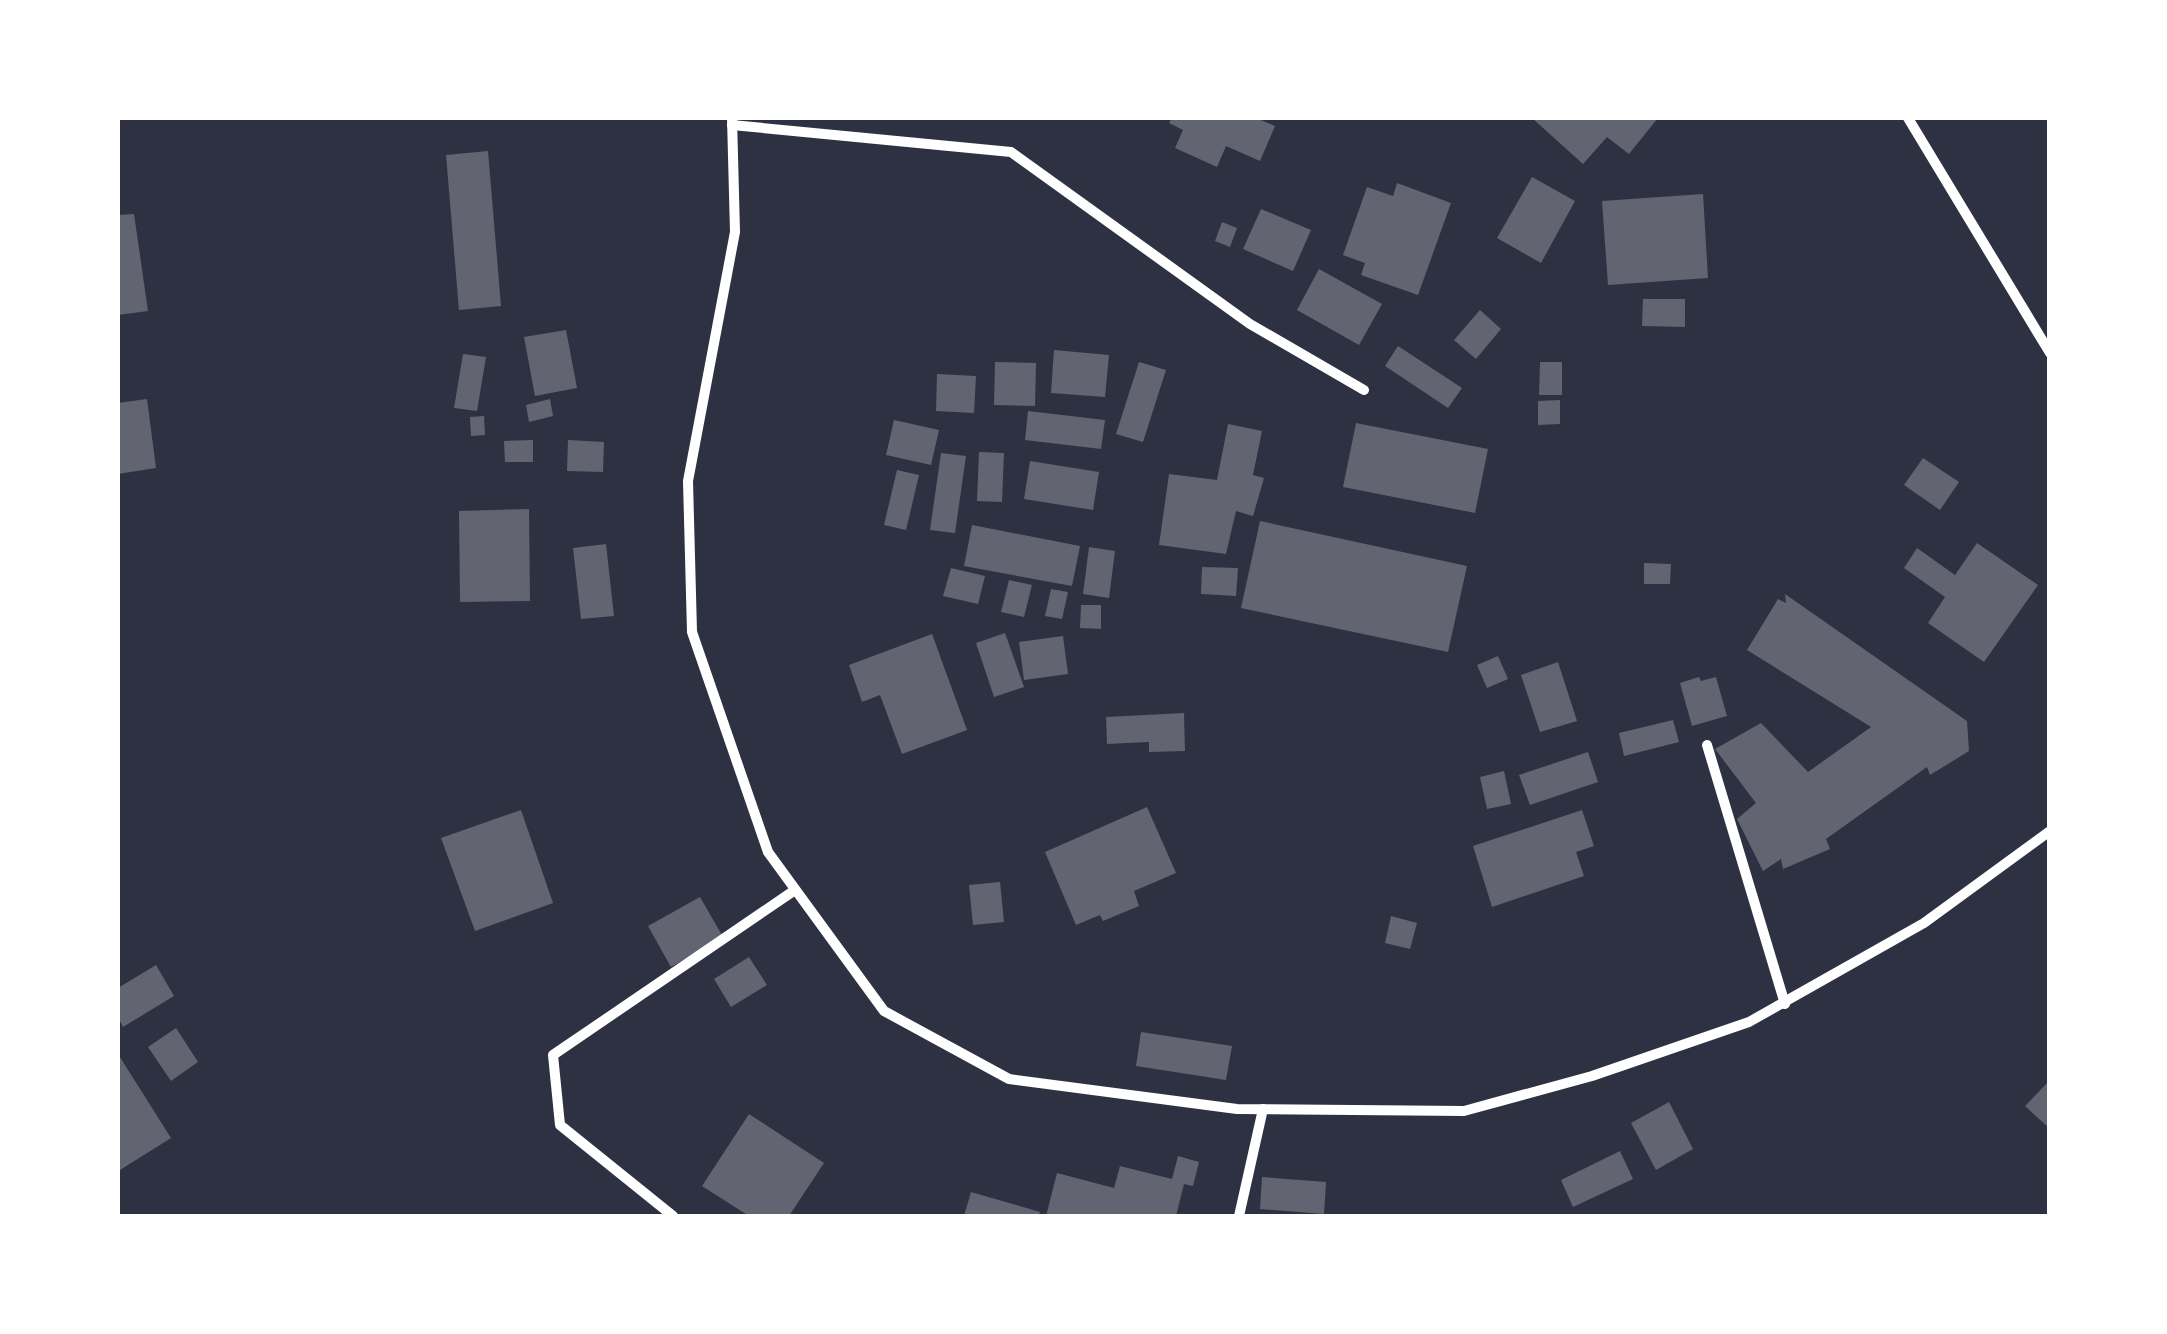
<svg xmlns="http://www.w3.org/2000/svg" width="2167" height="1334" font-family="Rubik,sans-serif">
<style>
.building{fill:#626471}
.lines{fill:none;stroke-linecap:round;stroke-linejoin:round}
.minor{stroke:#fff;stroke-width:10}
</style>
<rect width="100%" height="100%" fill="#2d3142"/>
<g class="building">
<polygon points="1172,118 1256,118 1275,126 1260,161 1226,146 1217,167 1175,148 1183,130 1169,123"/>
<polygon points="1532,118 1658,118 1629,154 1607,137 1583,164"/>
<polygon points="488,151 501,306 459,310 446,155"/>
<polygon points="1532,177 1575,201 1541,263 1497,238"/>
<polygon points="1397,183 1451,203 1418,295 1361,275 1365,263 1343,255 1367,187 1393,196"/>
<polygon points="1703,194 1708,278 1608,285 1602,201"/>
<polygon points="1261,209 1311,230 1293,271 1243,249"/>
<polygon points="134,214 148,311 118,315 118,215"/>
<polygon points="1222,222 1237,228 1230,247 1215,241"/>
<polygon points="1319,269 1382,304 1359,345 1297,310"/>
<polygon points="1643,299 1685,299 1685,327 1642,326"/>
<polygon points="1480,310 1501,329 1476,359 1454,340"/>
<polygon points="566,330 577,388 535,396 524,337"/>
<polygon points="1398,346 1462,388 1448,408 1385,366"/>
<polygon points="1054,350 1109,355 1105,397 1051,393"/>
<polygon points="463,354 486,357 477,411 454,408"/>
<polygon points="995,362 1036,363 1035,406 994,405"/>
<polygon points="1139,362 1166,370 1143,442 1116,434"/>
<polygon points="1540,362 1562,362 1562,395 1539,395"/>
<polygon points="937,374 976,376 974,413 936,411"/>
<polygon points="147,399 156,468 118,474 118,403"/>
<polygon points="550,399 553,416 529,422 526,405"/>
<polygon points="1560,400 1560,424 1538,425 1538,401"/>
<polygon points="1028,411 1105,420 1101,449 1025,440"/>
<polygon points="484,416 485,435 471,436 470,417"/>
<polygon points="894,420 939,430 931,465 886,455"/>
<polygon points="1356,423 1488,449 1475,513 1343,487"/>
<polygon points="1228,424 1262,431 1253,475 1264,478 1253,516 1236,511 1226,554 1159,545 1169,474 1217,480"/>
<polygon points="533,440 533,462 505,462 504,441"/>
<polygon points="568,440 604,442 603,472 567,471"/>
<polygon points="979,452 1004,453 1002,502 977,501"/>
<polygon points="941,453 966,456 955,533 930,530"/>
<polygon points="1923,458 1959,482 1940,510 1904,485"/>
<polygon points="1030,461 1099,472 1093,510 1024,499"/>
<polygon points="897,470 919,475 906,530 884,525"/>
<polygon points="529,509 530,601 460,602 459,511"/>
<polygon points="1260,521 1467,566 1448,652 1241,608"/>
<polygon points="972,525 1080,546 1072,586 964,566"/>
<polygon points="1977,543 2038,585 1984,662 1928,623 1945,597 1904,568 1917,548 1955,575"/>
<polygon points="606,544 614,616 581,619 573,548"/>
<polygon points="1089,547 1115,551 1109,598 1083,594"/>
<polygon points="1644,563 1671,564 1670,584 1644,584"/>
<polygon points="1202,567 1238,568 1236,596 1201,594"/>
<polygon points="951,568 985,576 978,604 943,596"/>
<polygon points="1009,580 1032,585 1024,617 1001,612"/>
<polygon points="1051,589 1068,592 1062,619 1045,616"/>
<polygon points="1785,594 1967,721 1969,751 1930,775 1927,767 1826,839 1830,849 1783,869 1781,859 1763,871 1737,819 1756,803 1715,749 1761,723 1808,772 1871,727 1747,650 1778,599 1786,603"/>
<polygon points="1081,605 1101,605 1101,629 1080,628"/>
<polygon points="1005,633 1024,687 994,697 976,643"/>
<polygon points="932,634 967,730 902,754 880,695 862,702 849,665"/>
<polygon points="1063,636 1068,674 1024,680 1019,642"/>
<polygon points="1498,656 1508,679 1487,688 1477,665"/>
<polygon points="1558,662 1577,721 1540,732 1521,675"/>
<polygon points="1699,677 1701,681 1716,677 1727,716 1692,726 1680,683"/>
<polygon points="1184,713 1185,751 1149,752 1149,742 1107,744 1106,717"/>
<polygon points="1673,720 1679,742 1624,756 1619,733"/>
<polygon points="1588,752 1598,782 1530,805 1519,775"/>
<polygon points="1504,771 1511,804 1487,809 1480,777"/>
<polygon points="1147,807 1176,873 1134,891 1139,906 1103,921 1100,915 1076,925 1045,852"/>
<polygon points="521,810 553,903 475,931 441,838"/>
<polygon points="1582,810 1594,846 1576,852 1584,876 1492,907 1473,846"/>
<polygon points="1000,882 1004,922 973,925 969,885"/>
<polygon points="700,897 723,937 671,967 648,926"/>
<polygon points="1391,916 1417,923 1410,949 1385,943"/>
<polygon points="749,957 767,985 731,1007 714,979"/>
<polygon points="156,965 174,996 123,1027 118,1017 118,988"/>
<polygon points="176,1028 198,1062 171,1081 148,1047"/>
<polygon points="1141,1032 1232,1046 1226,1080 1136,1066"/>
<polygon points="118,1054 171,1138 120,1170 118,1166"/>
<polygon points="2050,1080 2050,1129 2025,1106"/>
<polygon points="1669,1102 1693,1149 1656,1170 1631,1123"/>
<polygon points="749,1114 824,1163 789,1216 749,1216 702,1186"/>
<polygon points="1620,1151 1633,1179 1573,1207 1561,1180"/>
<polygon points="1178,1156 1199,1162 1193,1186 1184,1184 1176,1216 1046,1216 1057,1173 1114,1188 1120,1166 1172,1179"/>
<polygon points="1262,1177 1326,1182 1324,1214 1260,1209"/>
<polygon points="971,1192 1040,1212 1039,1216 964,1216"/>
</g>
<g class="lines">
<g class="minor">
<polyline points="732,118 735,232 688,481 692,632 768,852 884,1011 1009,1079 1237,1109 1464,1111 1592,1076 1749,1022 1924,923 2050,831"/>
<polyline points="1908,118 2050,353"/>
<polyline points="732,125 1011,152 1250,324 1364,390"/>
<polyline points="1707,745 1785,1004"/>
<polyline points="673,1216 560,1125 553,1055 795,890"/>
<polyline points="1239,1216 1263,1109"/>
</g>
</g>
<rect width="2167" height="1334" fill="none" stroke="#ffffff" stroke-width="240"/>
</svg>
